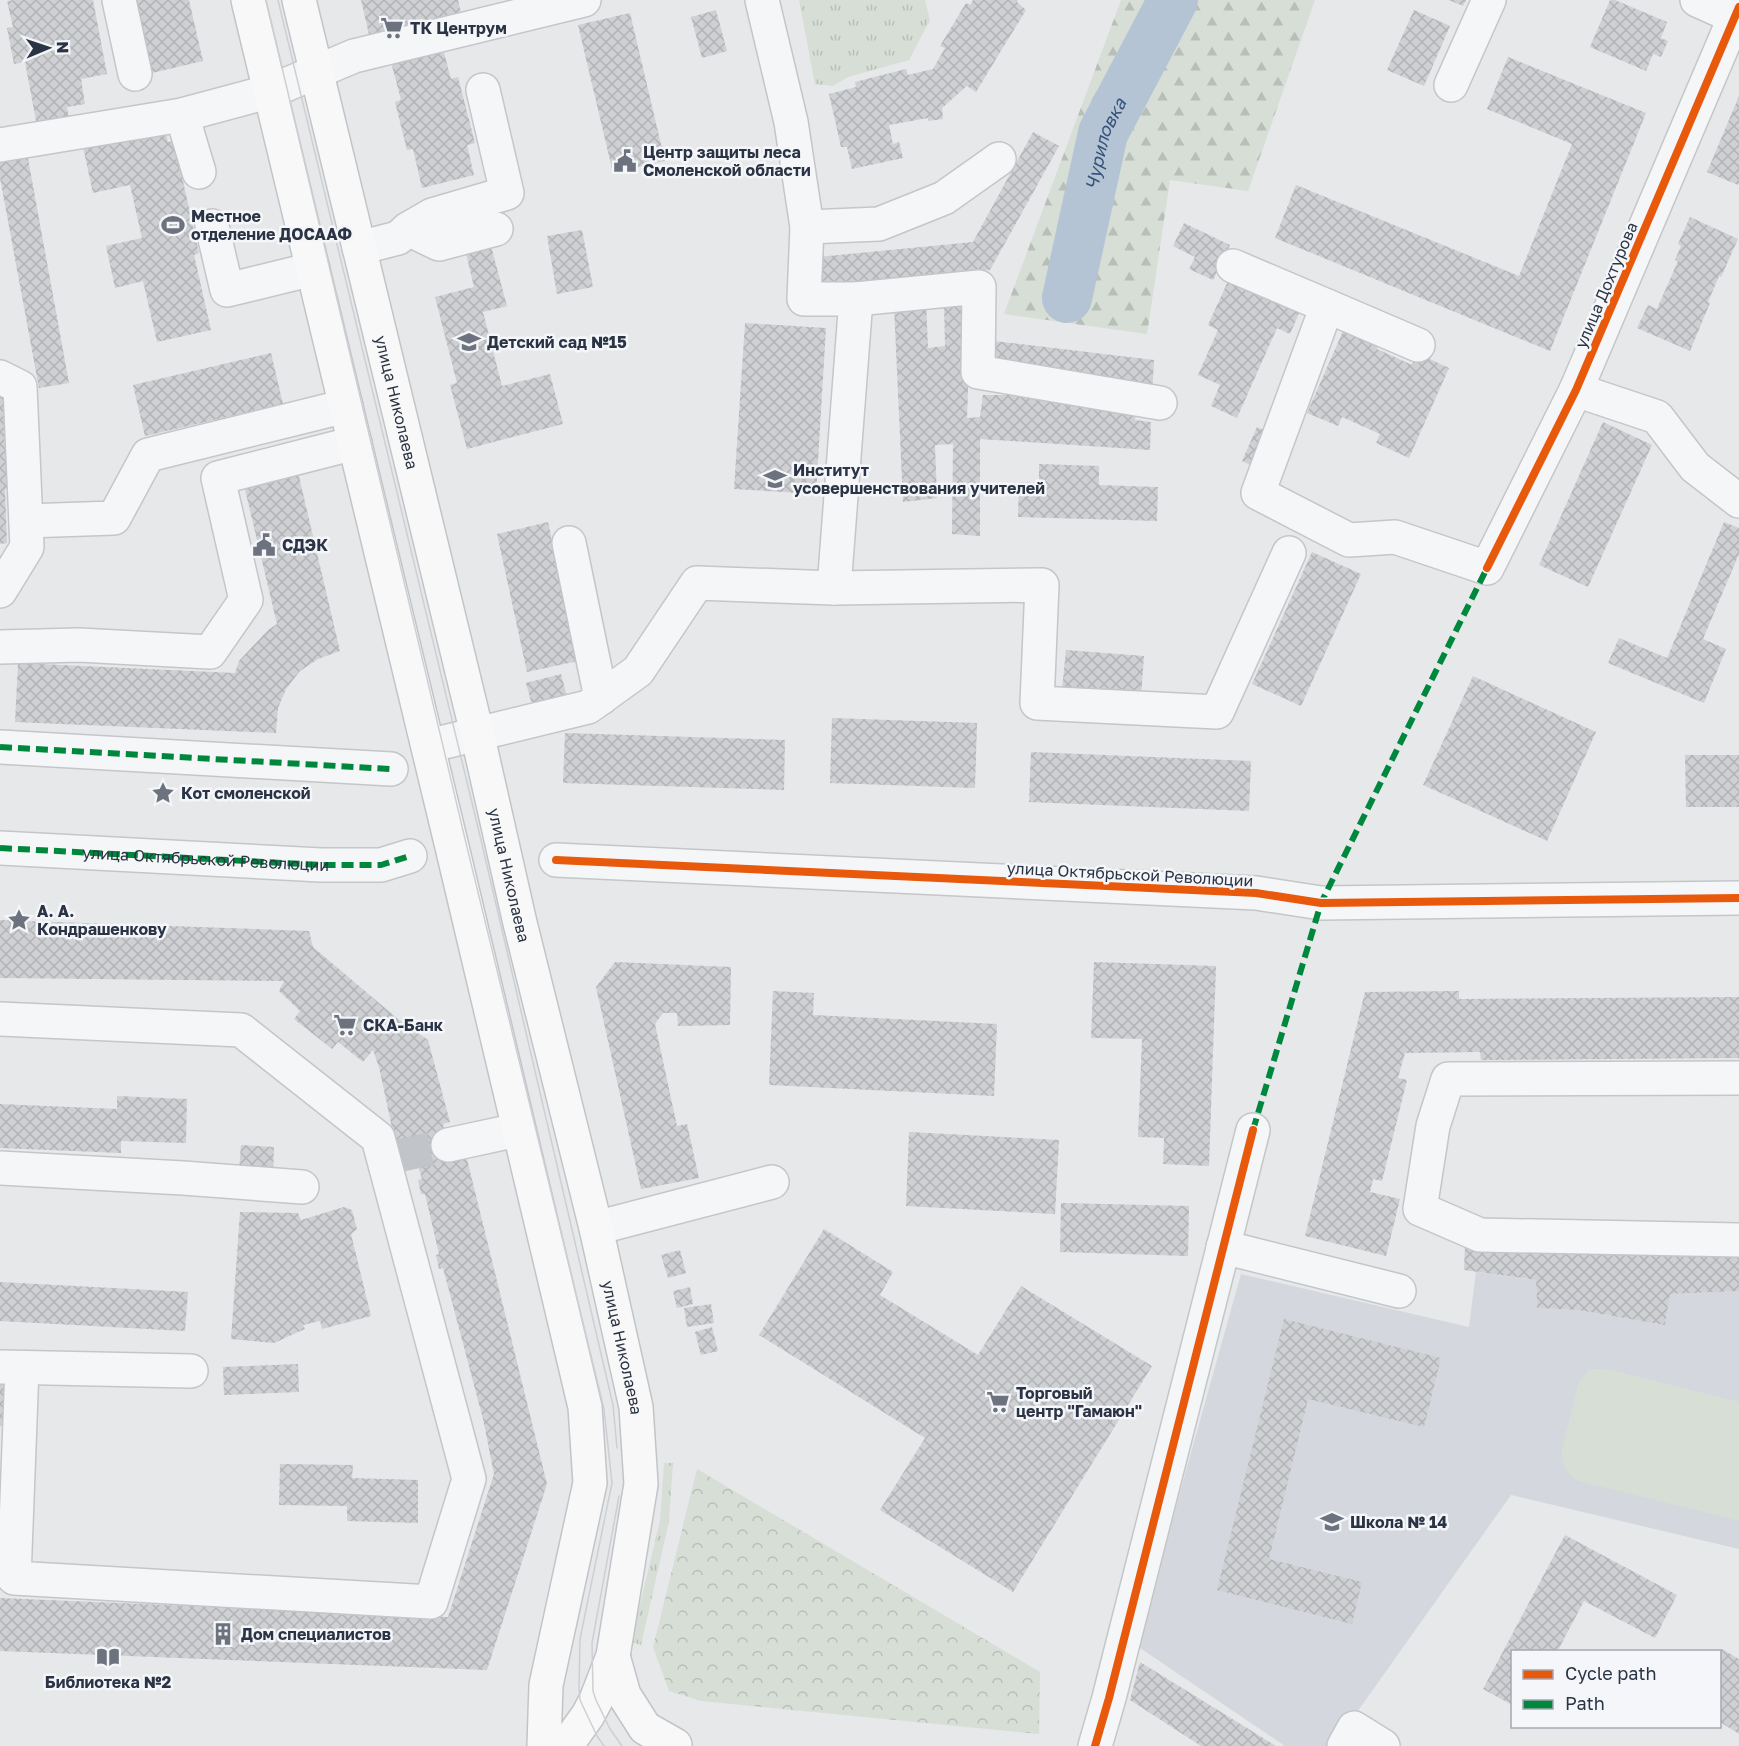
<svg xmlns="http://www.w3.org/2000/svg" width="1739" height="1746" font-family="'Golos Text',sans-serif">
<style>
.built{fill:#d4d7dd}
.grass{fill:url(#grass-tufts)}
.forest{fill:url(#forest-firs)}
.park{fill:url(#park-crowns)}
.pitch{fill:#d6ded6}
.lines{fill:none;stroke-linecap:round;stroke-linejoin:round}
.river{stroke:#b4c4d5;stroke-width:50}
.building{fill:url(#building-cross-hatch)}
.minor-tunnel{stroke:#c1c4c9;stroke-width:33;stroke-dasharray:33 16;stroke-linecap:butt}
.minor-casing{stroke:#c4c6c8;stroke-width:36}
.major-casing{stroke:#c2c5c8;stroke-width:36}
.minor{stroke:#f5f6f7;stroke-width:33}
.major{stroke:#f8f8f8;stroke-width:33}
.tram{stroke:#cecfd2;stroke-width:1.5}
.quiet{stroke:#00873e;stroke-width:6;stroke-dasharray:12 6;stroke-linecap:butt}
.cycleway-casing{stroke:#f4f6f9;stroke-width:11}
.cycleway{stroke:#e8590c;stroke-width:8}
.labels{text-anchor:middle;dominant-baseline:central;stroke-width:5;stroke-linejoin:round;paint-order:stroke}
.poi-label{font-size:16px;font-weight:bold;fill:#2b3445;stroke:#f4f6f9;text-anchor:start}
.street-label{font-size:16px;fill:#2b3445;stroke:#f4f6f9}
.water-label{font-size:18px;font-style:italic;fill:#34527a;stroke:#f4f6f9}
</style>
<defs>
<pattern id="grass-tufts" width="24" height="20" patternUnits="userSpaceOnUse" patternTransform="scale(1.5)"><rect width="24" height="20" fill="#d6ded6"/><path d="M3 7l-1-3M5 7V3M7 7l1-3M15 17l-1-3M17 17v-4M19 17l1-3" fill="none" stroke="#b8bfb9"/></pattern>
<pattern id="forest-firs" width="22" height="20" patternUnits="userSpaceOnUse" patternTransform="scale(1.5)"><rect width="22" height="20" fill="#d6ded6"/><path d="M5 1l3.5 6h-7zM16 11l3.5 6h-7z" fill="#b8bfb9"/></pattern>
<pattern id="park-crowns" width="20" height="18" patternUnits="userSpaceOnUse" patternTransform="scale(1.5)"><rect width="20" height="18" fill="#d6ded6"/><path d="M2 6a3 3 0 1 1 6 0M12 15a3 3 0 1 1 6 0" fill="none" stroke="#b8bfb9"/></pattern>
<pattern id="building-cross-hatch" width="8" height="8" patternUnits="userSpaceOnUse" patternTransform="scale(1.5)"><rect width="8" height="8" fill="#ced0d3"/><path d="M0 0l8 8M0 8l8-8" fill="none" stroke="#b1b3b6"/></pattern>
</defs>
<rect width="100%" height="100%" fill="#e6e8ea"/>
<polygon class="built" points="1476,1272 1536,1280 1537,1308 1578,1310 1665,1325 1670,1294 1739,1291 1739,1549 1511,1495 1333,1746 1285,1746 1137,1646 1241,1274 1469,1327"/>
<g class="grass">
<polygon points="799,0 925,0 930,20 909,60 848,77 833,86 815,84"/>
<polygon points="664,1463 673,1463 669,1521 641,1645 631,1642 660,1521"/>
</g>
<polygon class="forest" points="1121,0 1315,0 1248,191 1170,180 1147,334 1004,314"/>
<g class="park">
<polygon points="883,0 917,0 885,10"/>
<polygon points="697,1469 1040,1672 1039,1734 701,1701 669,1691 653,1647"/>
</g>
<polygon class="pitch" points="1589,1369 1607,1369 1739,1402 1739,1521 1578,1481 1565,1470 1561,1454 1578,1384"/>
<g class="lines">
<path class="river" id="s1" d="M1067,298l36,-165 70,-133"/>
</g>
<g class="building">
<polygon points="14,0 93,0 107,74 81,79 85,104 67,107 69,119 37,126 25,62 14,64 7,28 13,27 7,1"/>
<polygon points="135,0 189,0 203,61 152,73"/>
<polygon points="361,0 458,0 462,17 370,39"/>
<polygon points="973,0 1018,0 1017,2 1026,10 976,92 967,86 942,108 943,119 928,121 928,118 889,125 893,144 899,142 903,158 852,169 847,147 841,147 829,94 856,87 855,82 906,69 908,75 933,69 945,48 940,46 966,3 970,5"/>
<polygon points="1449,0 1466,0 1463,6"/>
<polygon points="1610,0 1615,0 1667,22 1661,38 1668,41 1661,57 1653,54 1646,71 1590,47"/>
<polygon points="716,10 727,51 702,58 691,17"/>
<polygon points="1414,10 1450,26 1424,86 1387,70"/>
<polygon points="630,13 665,161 613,173 578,25"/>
<polygon points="443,49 451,79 458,77 475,143 467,145 474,175 422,188 413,149 407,150 395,102 401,100 391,62"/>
<polygon points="1508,57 1646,113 1550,351 1275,238 1296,185 1519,276 1572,144 1487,109"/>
<polygon points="1739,96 1739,183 1738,185 1707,172"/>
<polygon points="165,129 168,142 174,141 199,253 194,255 211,330 157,342 143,281 115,288 106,246 142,238 130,185 93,193 83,147"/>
<polygon points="1033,132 1059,146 990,270 819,286 818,257 973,242"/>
<polygon points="27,153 69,383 39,388 0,178 0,158"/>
<polygon points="1690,217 1738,239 1721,277 1719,276 1708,302 1710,303 1690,351 1637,328 1648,305 1657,309 1678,261 1675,260 1681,246 1678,244"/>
<polygon points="1184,223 1230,245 1213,280 1189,269 1195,257 1173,246"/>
<polygon points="582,230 593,287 557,294 547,236"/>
<polygon points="491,246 507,306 483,312 502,386 550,374 563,424 467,449 450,385 457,383 435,297 474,287 466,253"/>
<polygon points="1229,279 1300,311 1290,334 1277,328 1237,418 1211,406 1220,385 1198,375 1218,330 1208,325"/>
<polygon points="926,301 928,348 945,346 944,305 971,302 967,418 980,417 983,395 1008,395 1011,387 1136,408 1135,420 1151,422 1150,450 980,439 980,536 952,534 953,444 935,445 937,498 903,502 894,305"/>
<polygon points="1347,322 1382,338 1377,349 1412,365 1417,353 1449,368 1409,458 1376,443 1380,434 1342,417 1338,426 1307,413"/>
<polygon points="745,323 826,328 816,494 734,489"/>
<polygon points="994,341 1154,360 1152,395 989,366"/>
<polygon points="271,353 283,404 145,436 133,385"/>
<polygon points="0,395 3,395 5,451 9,451 10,489 5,489 7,543 0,544"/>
<polygon points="1603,422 1652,445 1588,587 1539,565"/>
<polygon points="1257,427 1277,436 1261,470 1242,461"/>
<polygon points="1039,464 1099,466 1099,485 1158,487 1157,521 1018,517 1019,482 1039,483"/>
<polygon points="297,468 340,651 318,659 300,671 286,689 278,708 276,733 15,722 18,663 235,673 239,661 268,630 277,624 243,481"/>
<polygon points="548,522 578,661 527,672 497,534"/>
<polygon points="1724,522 1739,528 1739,554 1703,639 1726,649 1704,703 1608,663 1619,638 1667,658"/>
<polygon points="1312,552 1361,574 1301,706 1252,684"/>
<polygon points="1066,650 1144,656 1141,696 1062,690"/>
<polygon points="561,674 567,697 532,705 526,683"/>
<polygon points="1473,676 1596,732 1547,841 1423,785"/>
<polygon points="832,718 977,723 975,788 830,783"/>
<polygon points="565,733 785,740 784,790 563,783"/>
<polygon points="1031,752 1251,761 1249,811 1029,802"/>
<polygon points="1685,755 1739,755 1739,807 1686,807"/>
<polygon points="0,920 309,931 313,947 398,1019 428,1040 450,1122 443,1124 449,1149 465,1151 547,1484 487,1670 0,1651 0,1598 448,1617 494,1474 483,1419 443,1268 439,1269 436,1255 439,1254 425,1194 421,1194 418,1180 422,1179 416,1160 400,1165 379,1067 373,1050 363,1062 338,1042 332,1049 294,1019 300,1011 279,991 284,981 0,978"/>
<polygon points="615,962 731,967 730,1025 678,1026 677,1013 663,1013 655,1024 677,1126 687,1124 699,1178 641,1189 596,987"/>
<polygon points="1094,962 1216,966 1209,1166 1163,1164 1164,1138 1138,1137 1142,1039 1091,1038"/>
<polygon points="773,991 814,993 813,1015 997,1024 994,1096 769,1085"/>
<polygon points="1459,991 1459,999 1739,997 1739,1058 1481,1060 1480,1052 1405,1053 1398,1078 1407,1080 1382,1181 1373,1179 1370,1192 1400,1199 1386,1256 1305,1236 1365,992"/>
<polygon points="117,1096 187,1099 186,1143 121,1141 121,1153 0,1148 0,1104 117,1109"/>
<polygon points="909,1132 1059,1140 1055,1214 906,1206"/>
<polygon points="241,1145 274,1147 273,1173 239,1171"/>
<polygon points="1061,1203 1189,1206 1188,1256 1060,1252"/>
<polygon points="344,1207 352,1210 357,1229 351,1234 371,1316 322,1329 320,1321 303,1325 305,1329 274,1343 231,1339 240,1212 298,1213 301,1220"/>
<polygon points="824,1229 893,1272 880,1295 978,1355 1021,1286 1152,1366 1013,1592 880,1510 925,1438 759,1335"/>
<polygon points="1465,1244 1739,1253 1739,1291 1670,1294 1665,1325 1578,1310 1537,1308 1536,1280 1464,1270"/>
<polygon points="680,1250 686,1273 668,1278 661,1255"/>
<polygon points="0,1282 188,1292 185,1331 0,1321"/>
<polygon points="690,1287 693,1304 677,1308 673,1291"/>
<polygon points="711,1304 714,1323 687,1327 684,1308"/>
<polygon points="1284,1319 1441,1358 1424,1427 1308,1399 1269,1559 1362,1582 1352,1624 1217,1590"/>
<polygon points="712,1327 718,1351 701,1355 695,1332"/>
<polygon points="298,1364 299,1392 224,1395 223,1367"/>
<polygon points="0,1375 5,1375 2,1426 0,1426"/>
<polygon points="280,1464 353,1465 352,1478 418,1480 418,1523 347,1521 347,1506 279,1505"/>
<polygon points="1565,1535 1677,1595 1655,1638 1584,1601 1557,1652 1512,1652 1512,1705 1483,1689"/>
<polygon points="1722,1649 1739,1659 1739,1734 1720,1722 1720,1654"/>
<polygon points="1140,1662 1276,1746 1201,1746 1130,1700"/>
</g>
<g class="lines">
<polyline class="minor-tunnel" points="398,1156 448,1145"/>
<g class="minor-casing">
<g id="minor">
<polyline points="119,0 135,74"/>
<polyline points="1697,0 1735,17"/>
<polyline points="1451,85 1489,0"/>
<polyline points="182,115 199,172"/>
<polyline points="0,145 182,115 271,91 354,56 584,0"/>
<polyline points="212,226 227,290 313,269"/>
<polyline points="807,227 879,224 944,198 999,159"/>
<polyline points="408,229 439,244 496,229"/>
<polyline points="359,248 398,238 408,229 432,215 507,193 483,90"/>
<polyline points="1233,266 1327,306"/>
<polyline points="856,299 979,287 978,372 1160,403"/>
<polyline points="1418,345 1327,306 1258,493 1349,540 1395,537 1487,568 1576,390 1739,7"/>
<polyline points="0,377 20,387 27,547 0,591"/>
<polyline points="1576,390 1657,417 1695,467 1739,501"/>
<polyline points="26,521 114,518 148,455 346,406"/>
<polyline points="569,543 601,698"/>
<polyline points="834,588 1042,585 1037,703 1217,712 1289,553"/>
<polyline points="0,647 79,645 210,652 246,600 218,478 355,443"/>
<polyline points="428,746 588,707 638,671 697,583 834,588 856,299 804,299 807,227 791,122 762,0"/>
<polyline points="0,747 391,769"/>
<polyline points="0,848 321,865 381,865 410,856"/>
<polyline points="556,860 1256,893 1321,903 1739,898"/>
<polyline points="0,1019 241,1030 378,1138 469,1479 431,1602 14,1578 22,1368"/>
<polyline points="1739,1078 1448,1079 1433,1126 1420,1209 1480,1235 1739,1240"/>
<polyline points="448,1145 518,1130"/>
<polyline points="0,1168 183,1178 302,1187"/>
<polyline points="596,1228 772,1182"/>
<polyline points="1223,1247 1399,1291"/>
<polyline points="2,1367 191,1371"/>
<polyline points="1095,1746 1109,1698 1253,1130"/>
<polyline points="1344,1746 1354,1728 1383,1746"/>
</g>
</g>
<g class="major-casing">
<g id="major">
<polyline points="248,0 452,847 585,1407 590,1483 546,1685 544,1746"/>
<path id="s2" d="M299,0l178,733 43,190 76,305 40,179 5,77 -28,172 -17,44 -8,15 -22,31"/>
<polyline points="613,1656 624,1695 645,1728 675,1745"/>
</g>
</g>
<use href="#minor" class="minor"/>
<use href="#major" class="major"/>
<g class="tram">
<polyline points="266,0 466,843 604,1409 612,1483 580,1639 579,1688 580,1700 597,1736 604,1746"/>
<polyline points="278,0 481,840 613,1405 617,1448"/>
<polyline points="619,1496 592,1643 593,1691 596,1700 610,1729 622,1746"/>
</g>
<g class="quiet">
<polyline points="0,747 391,769"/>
<path id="s3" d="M0,848l321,17h60l29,-9"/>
<polyline points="1253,1130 1321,903 1487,568"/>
</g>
<g class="cycleway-casing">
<g id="cycleway">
<polyline points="1487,568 1576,390 1739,7"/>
<polyline points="556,860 1256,893 1321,903 1739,898"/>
<polyline points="1095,1746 1109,1698 1253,1130"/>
</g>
</g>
<use href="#cycleway" class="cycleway"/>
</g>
<defs>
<g id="supermarket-bare" transform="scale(1.8)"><path d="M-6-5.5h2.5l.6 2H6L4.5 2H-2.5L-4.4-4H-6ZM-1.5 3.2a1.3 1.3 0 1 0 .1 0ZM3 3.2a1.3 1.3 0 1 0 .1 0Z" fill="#6c737f" stroke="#f4f6f9" stroke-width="2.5" paint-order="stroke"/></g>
<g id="civic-bare" transform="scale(1.8)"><path d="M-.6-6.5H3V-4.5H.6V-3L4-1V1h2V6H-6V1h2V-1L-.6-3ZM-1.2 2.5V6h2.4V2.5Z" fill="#6c737f" stroke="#f4f6f9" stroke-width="2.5" paint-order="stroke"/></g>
<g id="stadium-bare" transform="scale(1.8)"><path d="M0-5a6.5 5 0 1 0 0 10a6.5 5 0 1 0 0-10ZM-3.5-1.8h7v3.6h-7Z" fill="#6c737f" stroke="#f4f6f9" stroke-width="2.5" paint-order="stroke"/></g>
<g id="school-bare" transform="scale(1.8)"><path d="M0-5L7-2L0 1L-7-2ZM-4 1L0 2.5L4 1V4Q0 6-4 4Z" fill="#6c737f" stroke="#f4f6f9" stroke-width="2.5" paint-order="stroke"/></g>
<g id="university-bare" transform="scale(1.8)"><path d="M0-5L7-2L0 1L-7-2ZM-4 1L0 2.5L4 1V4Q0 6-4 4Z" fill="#6c737f" stroke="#f4f6f9" stroke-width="2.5" paint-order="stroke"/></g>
<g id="sight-bare" transform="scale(1.8)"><path d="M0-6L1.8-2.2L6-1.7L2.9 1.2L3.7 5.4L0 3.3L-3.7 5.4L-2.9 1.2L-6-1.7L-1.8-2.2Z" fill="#6c737f" stroke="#f4f6f9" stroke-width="2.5" paint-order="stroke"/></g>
<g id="building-bare" transform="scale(1.8)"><path d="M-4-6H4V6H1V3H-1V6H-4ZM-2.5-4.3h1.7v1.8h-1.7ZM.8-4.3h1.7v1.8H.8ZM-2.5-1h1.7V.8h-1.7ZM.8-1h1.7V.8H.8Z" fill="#6c737f" stroke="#f4f6f9" stroke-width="2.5" paint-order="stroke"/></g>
<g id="library-bare" transform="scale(1.8)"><path d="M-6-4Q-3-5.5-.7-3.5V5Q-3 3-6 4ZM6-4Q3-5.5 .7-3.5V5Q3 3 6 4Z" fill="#6c737f" stroke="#f4f6f9" stroke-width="2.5" paint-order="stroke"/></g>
</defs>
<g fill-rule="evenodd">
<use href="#supermarket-bare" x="392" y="28"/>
<use href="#civic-bare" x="625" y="161"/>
<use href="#stadium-bare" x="173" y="225"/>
<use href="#school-bare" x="469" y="342"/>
<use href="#university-bare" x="775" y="479"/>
<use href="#civic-bare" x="264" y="545"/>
<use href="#sight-bare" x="163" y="793"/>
<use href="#sight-bare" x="19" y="920"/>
<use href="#supermarket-bare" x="345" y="1025"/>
<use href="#supermarket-bare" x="998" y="1402"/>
<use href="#school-bare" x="1332" y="1522"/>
<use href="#building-bare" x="223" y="1634"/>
<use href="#library-bare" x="108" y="1657"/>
</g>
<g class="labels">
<g class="poi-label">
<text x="410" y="28">ТК Центрум</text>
<text x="643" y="152">Центр защиты леса<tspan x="643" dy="18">Смоленской области</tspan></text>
<text x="191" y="216">Местное<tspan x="191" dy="18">отделение ДОСААФ</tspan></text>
<text x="487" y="342">Детский сад №15</text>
<text x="793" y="470">Институт<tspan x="793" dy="18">усовершенствования учителей</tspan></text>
<text x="282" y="545">СДЭК</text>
<text x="181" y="793">Кот смоленской</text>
<text x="37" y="911">А. А.<tspan x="37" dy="18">Кондрашенкову</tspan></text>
<text x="363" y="1025">СКА-Банк</text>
<text x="1016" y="1393">Торговый<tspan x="1016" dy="18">центр "Гамаюн"</tspan></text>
<text x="1350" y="1522">Школа № 14</text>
<text x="241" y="1634">Дом специалистов</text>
<text x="108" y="1682" text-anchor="middle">Библиотека №2</text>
</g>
<g class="street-label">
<text transform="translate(1606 285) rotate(-67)">улица Дохтурова</text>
<text stroke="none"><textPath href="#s2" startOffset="414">улица Николаева</textPath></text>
<text stroke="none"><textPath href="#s3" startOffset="206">улица Октябрьской Революции</textPath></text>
<text transform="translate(1130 874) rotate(3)">улица Октябрьской Революции</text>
<text stroke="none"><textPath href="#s2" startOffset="900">улица Николаева</textPath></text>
<text stroke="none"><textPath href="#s2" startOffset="1386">улица Николаева</textPath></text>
</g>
<g class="water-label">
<text stroke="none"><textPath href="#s1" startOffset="159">Чуриловка</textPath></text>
</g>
</g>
<rect x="1511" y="1650" width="210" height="78" fill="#f4f6f9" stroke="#a4a8b1" stroke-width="1.5"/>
<rect x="1523" y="1670" width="30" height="9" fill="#e8590c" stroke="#a4a8b1" stroke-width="1.5"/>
<text x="1565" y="1680" font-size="18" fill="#2b3445">Cycle path</text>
<rect x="1523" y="1700" width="30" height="9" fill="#00873e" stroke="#a4a8b1" stroke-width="1.5"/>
<text x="1565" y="1710" font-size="18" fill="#2b3445">Path</text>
<g transform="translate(48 48) rotate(88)" stroke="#f4f6f9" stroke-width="4.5" paint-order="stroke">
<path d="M0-4.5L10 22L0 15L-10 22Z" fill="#2b3445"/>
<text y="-9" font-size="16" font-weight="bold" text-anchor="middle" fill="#2b3445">N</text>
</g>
</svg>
